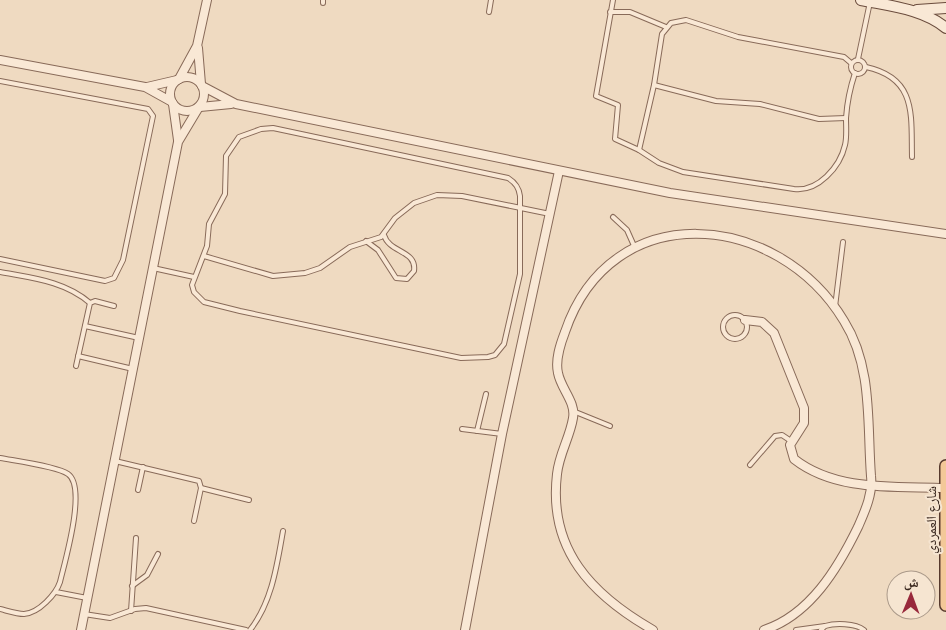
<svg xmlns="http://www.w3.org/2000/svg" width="946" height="630" font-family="'Times New Roman','Noto Naskh Arabic',serif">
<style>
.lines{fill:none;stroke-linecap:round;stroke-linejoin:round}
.lane-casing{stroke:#886a59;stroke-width:6}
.street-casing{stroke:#886a59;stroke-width:10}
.secondary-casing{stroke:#6a4b3c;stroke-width:12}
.primary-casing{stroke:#56392d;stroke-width:14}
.lane{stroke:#f9e8d5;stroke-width:4}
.street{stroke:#f9e8d5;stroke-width:8}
.secondary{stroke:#f9e8d5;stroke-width:10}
.primary{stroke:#f3c898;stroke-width:11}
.labels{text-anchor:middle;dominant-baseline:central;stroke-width:4;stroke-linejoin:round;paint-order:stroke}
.street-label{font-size:14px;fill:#38261d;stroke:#f6e5d1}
</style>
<rect width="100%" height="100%" fill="#efdac1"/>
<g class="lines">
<g class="lane-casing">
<g id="lane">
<path d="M613,0l-17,96 22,9 -3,34 24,11 20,13 24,9 111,17c24,3 46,-22 51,-44 2,-8 1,-18 1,-27 1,-15 4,-30 9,-45"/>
<polyline points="323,3 323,0"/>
<polyline points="489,12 491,0"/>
<polyline points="610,12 630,12 666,27"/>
<polyline points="858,59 870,2"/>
<circle cx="858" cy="67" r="7"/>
<path d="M866,67c51,11 45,48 46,90"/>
<polyline points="0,81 148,109 153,116 123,260 114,278 105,281 0,259"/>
<polyline points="654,85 716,101 760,104 819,119 846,118"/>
<path d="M273,128l235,50c8,5 11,10 12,18v78l-16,70 -9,11 -7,2 -27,1 -221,-47 -36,-9 -10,-10 -2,-7 15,-39 2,-22 16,-30 1,-38 13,-19 22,-8z"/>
<polyline points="639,150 654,85 662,34 671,23 686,20 738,37 844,57 851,63"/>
<polyline points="613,217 627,230 635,248"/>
<path d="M366,241l12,9 18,28 11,1 7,-8c3,-21 -25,-18 -30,-36"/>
<polyline points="204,256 273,276 305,273 320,268 350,247 381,237 395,218 414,203 437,195 462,196 550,214"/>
<polyline points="153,268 194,277"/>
<path d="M0,272c32,6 65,9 90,31"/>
<polyline points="835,307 843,242"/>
<circle cx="735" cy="327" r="12"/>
<polyline points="85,326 139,338"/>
<polyline points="78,356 133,369"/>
<polyline points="76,366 90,303 95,301 114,306"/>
<polyline points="573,411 610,426"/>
<polyline points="462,429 502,434"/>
<polyline points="477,431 486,394"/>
<path d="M0,458c16,3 56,8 68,16 19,13 -3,87 -8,108 -4,12 -21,31 -36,32 -7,0 -16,-3 -24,-5"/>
<polyline points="115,461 199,481 201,488 194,521"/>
<polyline points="750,465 775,436 782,435 791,441"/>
<polyline points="201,488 249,500"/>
<polyline points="138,490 143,467"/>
<polyline points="132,586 147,575 158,554"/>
<polyline points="56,592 87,598"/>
<polyline points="131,611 136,538"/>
<polyline points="84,614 110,618 135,609 146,608 246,630"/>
<path d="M250,630c22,-28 27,-65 33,-99"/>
<polyline points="796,630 825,626"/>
<path d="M821,630l4,-4c10,-3 30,-3 39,4"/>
</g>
</g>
<g class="street-casing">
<g id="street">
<polyline points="198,48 201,84"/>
<polyline points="0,60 145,87 172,102"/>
<circle cx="187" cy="94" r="17"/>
<polyline points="179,79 197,46 207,0"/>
<polyline points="202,86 236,104 670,193 946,234"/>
<polyline points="147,87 177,80"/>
<polyline points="173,104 178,140"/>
<polyline points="200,107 231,104"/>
<path d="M745,320l17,2 12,11 30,75v15l-14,22 4,14c42,33 101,27 151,29"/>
<polyline points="81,630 178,142 199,107"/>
<polyline points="465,630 502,434 559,171"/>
<path d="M653,630c-61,-35 -105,-80 -96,-156 2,-20 13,-37 16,-56 3,-16 -12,-29 -15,-45 -3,-13 2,-28 7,-41 46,-136 212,-122 279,-11 29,46 23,103 27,155 2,18 -6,35 -13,51 -20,41 -48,88 -94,103"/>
</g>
</g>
<g class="secondary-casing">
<g id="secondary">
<path d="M861,0c29,6 62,9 85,28"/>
<polyline points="917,10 946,8"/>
</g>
</g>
<g class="primary-casing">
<polyline id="primary" points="946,466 946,605"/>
</g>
<use href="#lane" class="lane"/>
<use href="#street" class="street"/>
<use href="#secondary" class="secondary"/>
<use href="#primary" class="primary"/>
</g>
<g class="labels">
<g class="street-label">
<text transform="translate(931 520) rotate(-90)">شارع العمردي</text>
</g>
</g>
<g transform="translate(911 595) rotate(1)"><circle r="24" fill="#f6e5d1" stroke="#aa9989"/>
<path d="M0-4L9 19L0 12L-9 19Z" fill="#98283b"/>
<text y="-8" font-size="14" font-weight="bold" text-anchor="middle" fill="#38261d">ش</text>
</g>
</svg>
